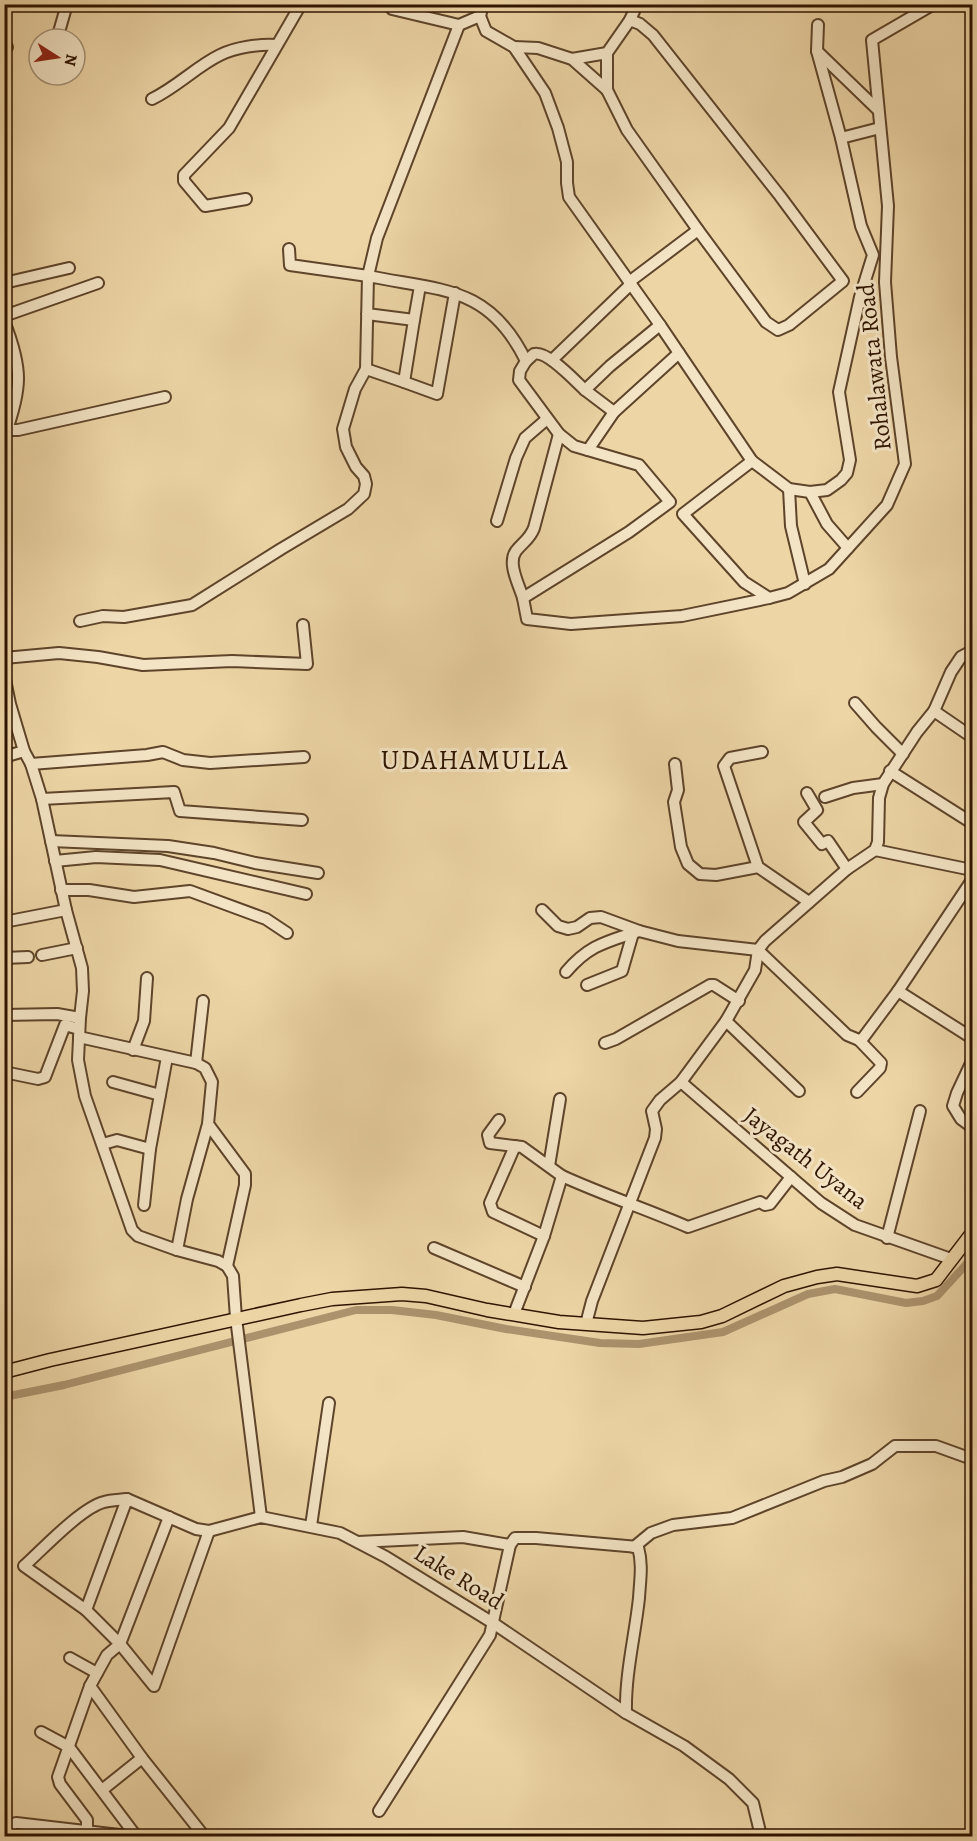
<svg xmlns="http://www.w3.org/2000/svg" width="977" height="1841" font-family="Alegreya,serif">
<style>
.lines{fill:none;stroke-linecap:round;stroke-linejoin:round}
.canal{stroke:#ac936e;stroke-width:8}
.minor-casing{stroke:#5e442a;stroke-width:14}
.major-casing{stroke:#2f1400;stroke-width:15}
.minor{stroke:#f3e4c5;stroke-width:10}
.major{stroke:#edd5a6;stroke-width:12}
.labels{text-anchor:middle;dominant-baseline:central;stroke-width:6;stroke-linejoin:round;paint-order:stroke}
.street-label{font-size:24px;fill:#2f1400;stroke:#f3e4c5}
.quarter-label{font-size:27px;letter-spacing:1.5px;fill:#2f1400;stroke:#f3e4c5}
</style>
<rect width="100%" height="100%" fill="#edd5a6"/>
<filter id="stains"><feTurbulence type="fractalNoise" baseFrequency=".00333" numOctaves="4"/><feColorMatrix values="0 0 0 0 .2 0 0 0 0 .09 0 0 0 0 .02 0 0 0 .5 -.17"/></filter>
<radialGradient id="worn" r=".72"><stop offset=".6" stop-color="#630" stop-opacity="0"/><stop offset="1" stop-color="#630" stop-opacity=".3"/></radialGradient>
<g class="lines">
<polyline class="canal" points="4,1397 64,1385 356,1310 392,1310 436,1315 506,1329 600,1343 639,1344 723,1332 808,1294 835,1289 906,1303 923,1301 937,1296 972,1258"/>
<g class="minor-casing">
<g id="minor">
<polyline points="392,9 459,25 480,16 483,4"/>
<path d="M480,16l6,15 28,16 31,46 13,35 9,34v21l2,14 91,128 -50,41 -25,24c-9,-8 -38,-40 -51,-36 -3,2 -5,5 -8,7"/>
<polyline points="630,20 635,9 634,4"/>
<polyline points="818,25 817,51 841,138"/>
<polyline points="57,39 67,4"/>
<polyline points="4,47 7,47"/>
<polyline points="514,47 538,48 572,59 607,90"/>
<polyline points="817,51 877,109"/>
<polyline points="572,59 607,53 630,20 640,24 653,35 780,196 843,281 789,325 778,330 766,322 698,230 627,130 607,90 607,53"/>
<path d="M152,99c25,-12 45,-33 68,-44 16,-8 39,-11 56,-10"/>
<polyline points="246,199 205,206 184,181 184,175 229,128 301,4"/>
<polyline points="289,249 290,265 368,276 377,238 459,25"/>
<polyline points="629,282 698,230"/>
<polyline points="4,283 69,268"/>
<path d="M367,314l47,6 -10,62 -38,-13 2,-93c73,15 121,9 158,85l-6,10 -1,9 40,54 15,12 65,19 31,37 -41,30 -106,66 4,21 44,5 111,-8 87,-18"/>
<polyline points="4,316 98,283"/>
<polyline points="414,320 420,286"/>
<path d="M4,321c19,48 18,67 1,114"/>
<polyline points="660,325 752,461 789,489 810,492 827,490 841,480 847,473 850,460 839,392 860,297 873,255 861,226 841,138 880,128"/>
<polyline points="552,360 631,284"/>
<polyline points="404,382 437,394 455,293"/>
<polyline points="585,390 614,412"/>
<polyline points="7,430 18,430 165,397"/>
<polyline points="588,450 614,412 679,353"/>
<polyline points="752,461 683,514 744,582 769,598 788,593 829,569 887,505 905,464 891,357 885,282 888,206 872,40 934,4"/>
<polyline points="789,489 791,526 805,584"/>
<polyline points="810,492 827,524 848,548"/>
<polyline points="497,521 516,458 525,438 547,419"/>
<path d="M523,598c-4,-13 -16,-35 -7,-47 7,-9 14,-12 18,-23l25,-94"/>
<polyline points="80,621 103,616 124,617 192,605 281,549 348,509 364,494 366,484 364,476 356,467 346,447 343,429 355,389 366,369"/>
<polyline points="4,658 59,653 98,657 143,665 232,661 307,664 303,625"/>
<polyline points="4,675 10,704 24,751 31,764 42,799 66,910 82,968 83,991 80,1018 78,1060 85,1096 132,1230 138,1236 177,1250 218,1261 227,1266 233,1276 236,1318 261,1517"/>
<polyline points="855,703 876,727 903,754"/>
<polyline points="934,711 972,737"/>
<polyline points="762,752 730,758 724,766 758,867 809,902"/>
<polyline points="4,757 24,751"/>
<polyline points="31,764 147,755 163,752 183,760 210,763 304,757"/>
<polyline points="675,764 678,790 674,802 681,847 688,864 700,874 716,875 758,867"/>
<polyline points="890,771 972,823"/>
<polyline points="807,793 817,810 804,822 822,844 828,841 847,869"/>
<polyline points="825,797 853,788 883,784"/>
<polyline points="42,799 174,792 180,811 302,820"/>
<polyline points="51,841 168,846 214,853 255,863 318,873"/>
<polyline points="875,850 972,870"/>
<polyline points="55,861 96,857 160,860 306,894"/>
<polyline points="61,890 89,890 134,897 190,891 266,919 287,933"/>
<polyline points="542,910 558,926 568,929 577,927 590,918 601,917 639,931 678,941 758,950 847,1035 859,1040 863,1038 898,991 972,880"/>
<polyline points="4,922 66,910"/>
<polyline points="42,955 77,948"/>
<polyline points="4,958 28,957"/>
<path d="M566,972c23,-27 40,-30 73,-41"/>
<polyline points="587,985 622,971 633,933"/>
<polyline points="898,991 972,1038"/>
<polyline points="4,1015 57,1014 80,1018"/>
<polyline points="726,1021 799,1091"/>
<polyline points="79,1037 196,1063 205,1068 212,1082 208,1124 245,1174 245,1185 227,1266"/>
<polyline points="605,1043 616,1039 710,985 714,985 739,1001"/>
<polyline points="133,1050 144,1021 147,978"/>
<polyline points="972,1061 957,1093 953,1106 961,1119 972,1127"/>
<polyline points="196,1063 203,1001"/>
<polyline points="4,1072 38,1079 45,1077 65,1025 79,1029"/>
<polyline points="113,1082 160,1095"/>
<polyline points="681,1082 821,1203 855,1225 951,1259"/>
<polyline points="857,1092 880,1068 881,1063 859,1040"/>
<polyline points="499,1120 488,1135 490,1143 522,1147 562,1176"/>
<polyline points="103,1144 117,1140 150,1149"/>
<polyline points="515,1146 490,1203 493,1212 544,1236"/>
<polyline points="549,1166 560,1099"/>
<polyline points="144,1205 150,1149 167,1057"/>
<polyline points="887,1238 920,1111"/>
<polyline points="434,1248 525,1287"/>
<polyline points="177,1250 187,1199 208,1124"/>
<path d="M514,1314l30,-78 18,-60c42,19 84,33 126,51l72,-25 5,3 5,-1 21,-27"/>
<polyline points="586,1324 592,1301 655,1138 656,1129 652,1111 660,1100 681,1082 726,1021 755,970 758,950 765,941 847,869 875,850 878,842 879,798 883,784 917,732 934,711 951,672 961,657 972,651"/>
<polyline points="169,1517 120,1644 154,1686 209,1531"/>
<polyline points="311,1526 329,1403"/>
<polyline points="358,1542 463,1537 510,1545 490,1635 379,1811"/>
<path d="M510,1545l5,-7h21l102,9c5,18 2,33 1,51 -4,38 -14,76 -13,115"/>
<polyline points="634,1547 651,1533 673,1525 732,1518 824,1481 842,1477 872,1464 895,1446 936,1446 972,1459"/>
<path d="M86,1610l-62,-44c19,-17 57,-58 80,-64 7,-2 16,-2 23,-3"/>
<polyline points="70,1658 97,1673"/>
<polyline points="90,1686 142,1758 204,1836"/>
<polyline points="41,1732 69,1747 136,1836"/>
<polyline points="102,1790 142,1758"/>
<polyline points="8,1836 11,1825 16,1823 128,1836"/>
<polyline points="87,1836 87,1820 60,1784 58,1777 90,1686 107,1655 120,1644 86,1610 127,1499 196,1529 209,1531 261,1517 340,1533 386,1557 493,1623 626,1713 684,1746 729,1779 753,1803 761,1836"/>
</g>
</g>
<g class="major-casing">
<polyline id="major" points="4,1372 50,1360 301,1305 332,1299 402,1294 426,1296 487,1310 559,1322 643,1328 701,1322 722,1316 784,1286 817,1277 837,1274 917,1286 936,1280 972,1233"/>
</g>
<use href="#minor" class="minor"/>
<use href="#major" class="major"/>
</g>
<g class="labels">
<g class="street-label">
<text transform="translate(874 367) rotate(-96)">Rohalawata Road</text>
<text transform="translate(806 1158) rotate(38)">Jayagath Uyana</text>
<text transform="translate(459 1577) rotate(32)">Lake Road</text>
</g>
<g class="quarter-label">
<text x="475" y="760">UDAHAMULLA</text>
</g>
</g>
<rect width="977" height="1841" fill="none" stroke="#edd5a6" stroke-width="24"/>
<rect x="6" y="6" width="965" height="1829" fill="none" stroke="#2f1400" stroke-width="3"/>
<rect x="12" y="12" width="953" height="1817" fill="none" stroke="#2f1400" stroke-width="1.5"/>
<g transform="translate(57 57) rotate(102)"><circle r="28" fill="#f3e4c5" stroke="#a59176" stroke-width="1.5"/>
<path d="M0-4.5L10 22L0 15L-10 22Z" fill="#8f2418"/>
<text y="-9" font-size="16" font-weight="bold" text-anchor="middle" fill="#2f1400">N</text>
</g>
<rect width="100%" height="100%" filter="url(#stains)"/>
<rect width="100%" height="100%" fill="url(#worn)"/>
</svg>
